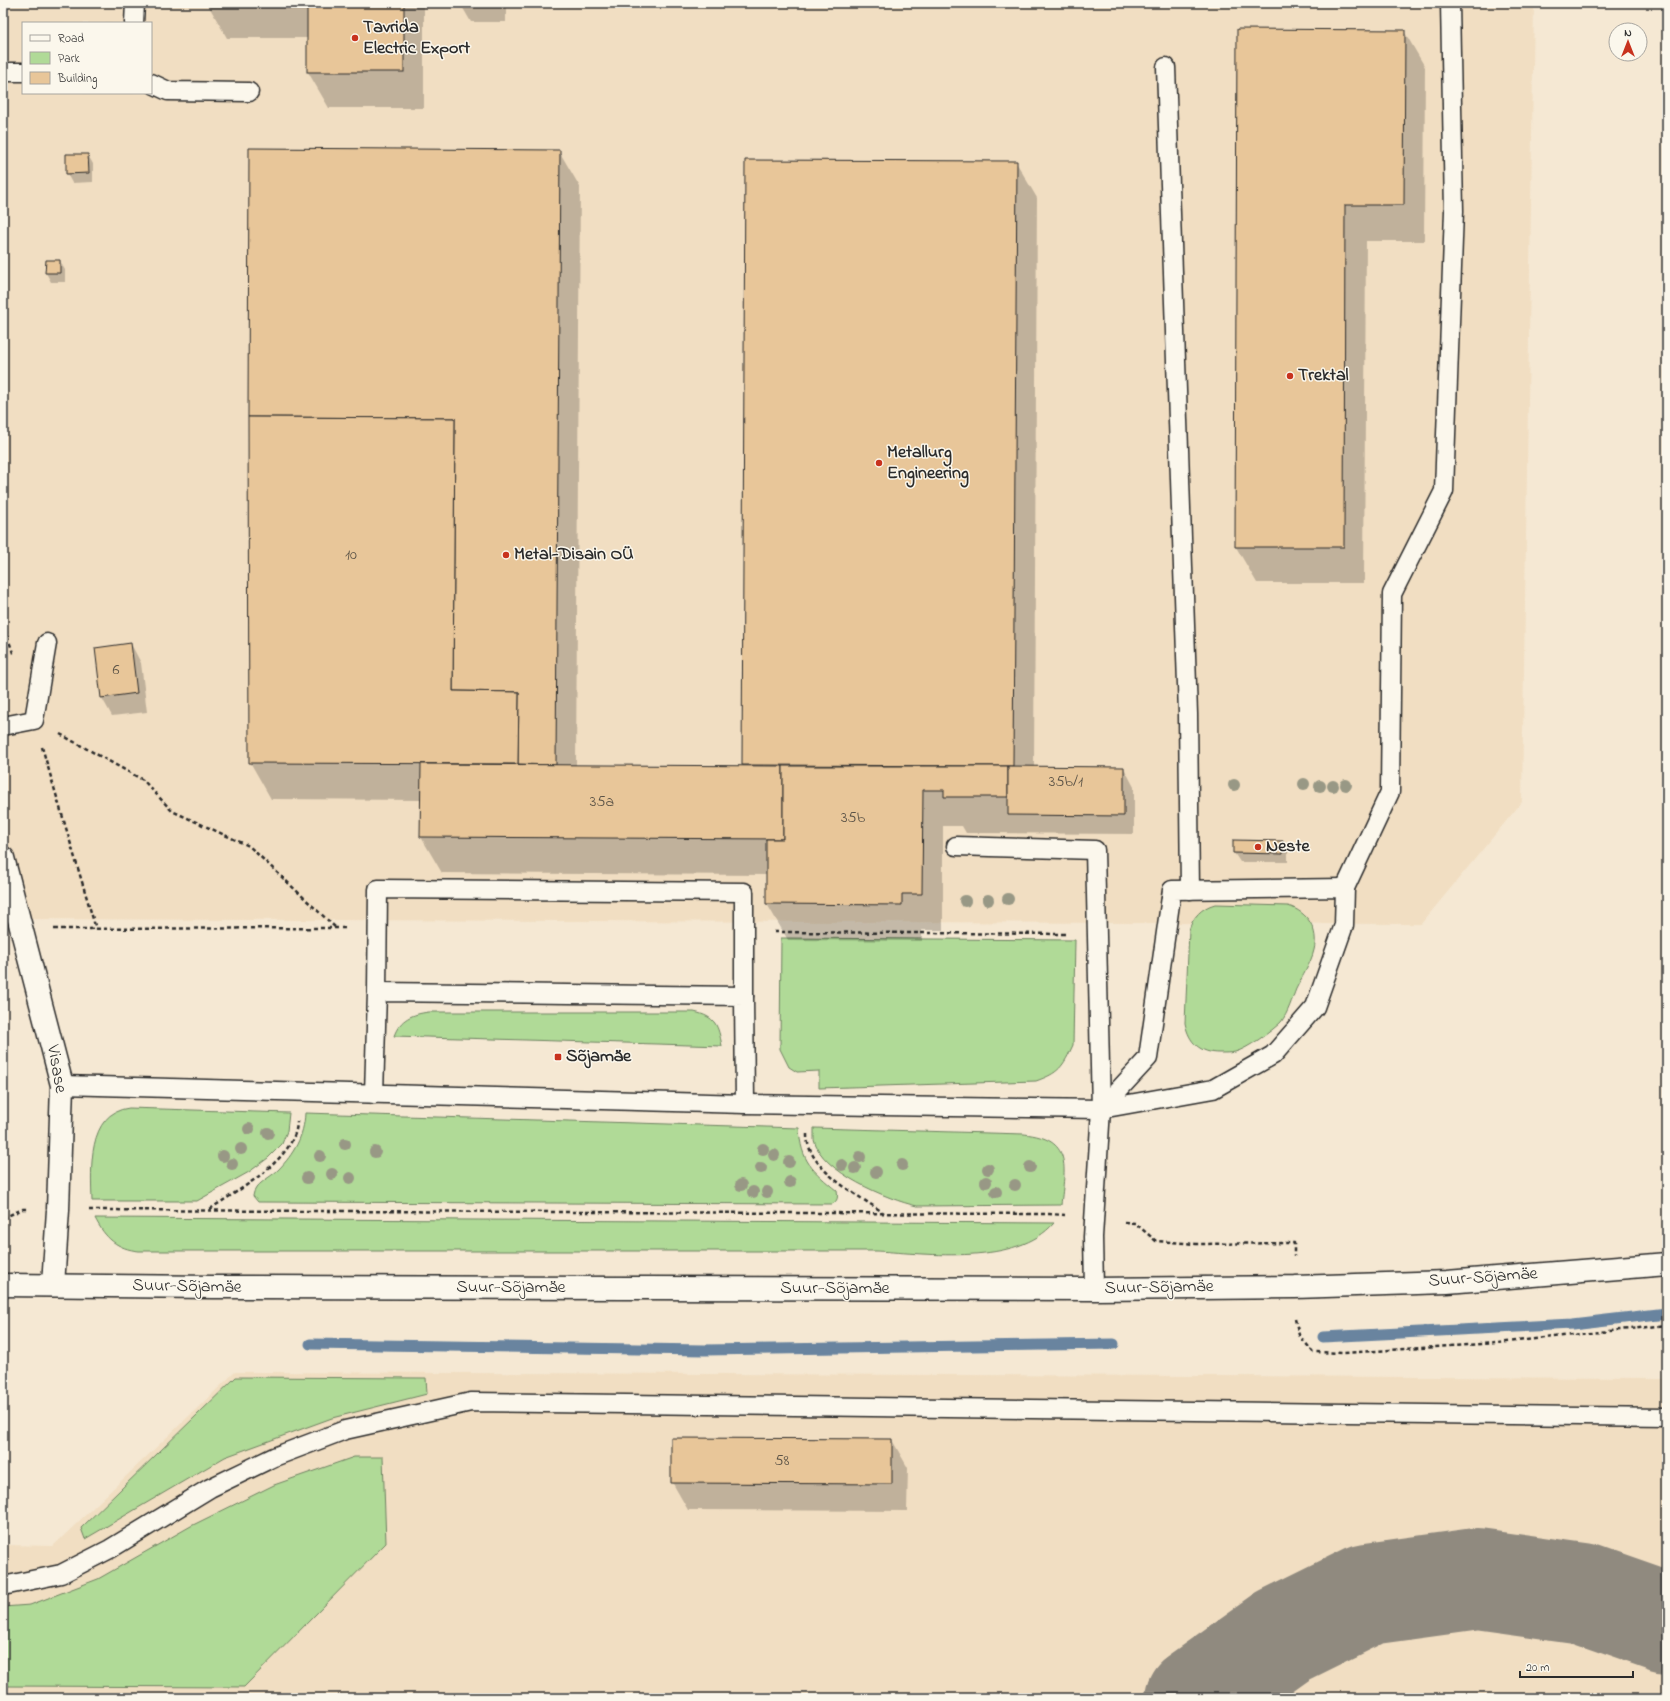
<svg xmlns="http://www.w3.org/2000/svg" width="1670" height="1701" font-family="'Indie Flower',sans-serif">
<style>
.built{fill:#f1dec2;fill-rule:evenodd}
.green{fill:#b0da97;stroke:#6e8261}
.shadow{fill:#0003}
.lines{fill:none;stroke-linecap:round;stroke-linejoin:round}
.stream{stroke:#69849f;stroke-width:11}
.taxiway{stroke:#908a7f;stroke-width:102}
.building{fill:#e8c699;stroke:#2b2b2b}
.service-casing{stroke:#2b2b2b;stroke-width:21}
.minor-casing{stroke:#2b2b2b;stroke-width:25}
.secondary-casing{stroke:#2b2b2b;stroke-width:25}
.path{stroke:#2b2b2b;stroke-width:2.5;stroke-dasharray:4 3;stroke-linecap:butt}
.service{stroke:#fbf7ec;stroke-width:18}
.minor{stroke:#fbf7ec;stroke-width:22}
.secondary{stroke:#fbf7ec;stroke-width:22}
.tree{fill:#989885}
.poi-dot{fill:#c8321e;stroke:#fbf7ec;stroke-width:1.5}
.labels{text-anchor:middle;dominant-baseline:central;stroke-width:3;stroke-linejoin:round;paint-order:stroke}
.number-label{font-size:16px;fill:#5a5246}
.poi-label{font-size:18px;font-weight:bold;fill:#2b2b2b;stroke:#fbf7ec;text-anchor:start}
.street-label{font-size:18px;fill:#2b2b2b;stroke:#fbf7ec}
</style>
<rect width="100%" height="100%" fill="#f5e8d3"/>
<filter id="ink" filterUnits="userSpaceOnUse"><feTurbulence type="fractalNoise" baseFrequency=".025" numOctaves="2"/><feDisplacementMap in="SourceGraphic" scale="8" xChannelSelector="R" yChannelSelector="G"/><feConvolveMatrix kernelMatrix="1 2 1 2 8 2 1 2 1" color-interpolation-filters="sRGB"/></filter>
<g filter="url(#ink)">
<g class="built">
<path d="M3,3h1531l-12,799 -101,122 -1418,-5zM23,23h128v70h-128z"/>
<polygon points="235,1372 1667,1378 1667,1698 3,1698 3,1545 53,1546"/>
</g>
<g class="green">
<path d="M1215,904l73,2c20,6 31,24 26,44 -3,13 -12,27 -18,39 -4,10 -8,24 -15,33 -9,9 -34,27 -46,30 -4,1 -10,1 -15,1 -20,0 -31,-10 -35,-30l4,-93c4,-13 12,-22 26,-26z"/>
<path d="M781,938l294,2 -2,105c-10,22 -14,28 -37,36l-217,7v-17l-22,1 -8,-5 -9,-18z"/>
<path d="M429,1012h265c22,5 24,13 28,34l-328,-10c6,-17 18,-22 35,-24z"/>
<path d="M129,1108l160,5 -2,18 -5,13 -14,14 -19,14 -52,29h-105c-1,-32 -5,-88 37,-93z"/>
<path d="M305,1113l494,15c2,34 13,42 38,63 1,6 1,10 -5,13l-574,-2 -5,-6c1,-12 17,-18 25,-26 16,-16 26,-34 27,-57z"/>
<path d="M814,1128l210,6c49,5 41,33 37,71l-144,1c-28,-6 -96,-34 -103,-66 0,-3 0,-8 0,-12z"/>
<path d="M95,1218l959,5c-37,43 -126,31 -177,28h-738c-22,-2 -34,-13 -44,-33z"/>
<polygon points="236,1377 426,1378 427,1394 332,1418 225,1457 85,1539 81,1528"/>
<polygon points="354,1457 383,1457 386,1543 244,1687 3,1686 3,1607 30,1605 98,1579 191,1526 274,1485"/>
</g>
<g class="shadow">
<polygon points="207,3 424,3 424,108 329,108 308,72 308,38 227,38"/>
<polygon points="460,3 661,3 661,7 506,6 506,22 471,22"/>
<polygon points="1238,30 1404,31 1425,67 1424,241 1366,241 1364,583 1257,583 1236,547"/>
<polygon points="559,151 580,187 576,766 743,766 746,161 1016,162 1037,198 1034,768 1124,768 1134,787 1134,834 966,833 962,826 943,826 943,930 922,930 922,941 788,940 767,904 767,875 442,873 421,837 422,800 271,799 250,762"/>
<polygon points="88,155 93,164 93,182 72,183 67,174"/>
<polygon points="47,261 60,261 65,270 65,282 51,282 46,273"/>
<polygon points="131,644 141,663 147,712 112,716 102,698"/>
<polygon points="1283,842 1288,851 1288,862 1240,862 1234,853"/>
<polygon points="892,1440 908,1468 907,1511 688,1510 672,1482"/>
</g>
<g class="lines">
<g class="stream">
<polyline points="1323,1337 1572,1324 1667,1313"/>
<polyline points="310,1344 705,1350 1114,1344"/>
</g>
<polyline class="taxiway" points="1196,1698 1283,1636 1368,1594 1477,1579 1584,1594 1667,1623"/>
</g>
<g class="building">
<rect x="307" y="3" width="97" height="69"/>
<polygon points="1237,29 1405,30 1404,205 1345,205 1344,547 1235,547"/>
<polygon points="249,148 560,150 556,765 518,764 519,692 453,691 455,418 248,417"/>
<polygon points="66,154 88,154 89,173 66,174"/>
<polygon points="745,160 1017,161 1013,766 742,765"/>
<polygon points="46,260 60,260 60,273 45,273"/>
<polygon points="248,417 455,418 453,691 519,692 518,764 249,763"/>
<polygon points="131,643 137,693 101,698 95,648"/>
<polygon points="421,764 783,766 783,839 420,837"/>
<polygon points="783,766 1008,766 1008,797 944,797 944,790 923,790 922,894 902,894 902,905 766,904 766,839 783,839"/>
<polygon points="1008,766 1124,767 1124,816 1008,815"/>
<polygon points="1233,840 1283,841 1283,854 1233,853"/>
<polygon points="671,1438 892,1439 892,1484 671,1483"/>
</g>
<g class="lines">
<g class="service-casing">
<g id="service">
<polyline points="134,23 135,3"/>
<polyline points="1166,67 1188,714 1190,890"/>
<polyline points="3,72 23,72"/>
<polyline points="151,83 168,91 249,92"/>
<polyline points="3,726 34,720 47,643"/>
<polyline points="956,846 1095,850 1101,1109 1093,1237 1094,1289"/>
<polyline points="1345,888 1390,792 1392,594 1444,491 1454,211 1450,3"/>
<polyline points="377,992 378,889 744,892 744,996"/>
<polyline points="62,1085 745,1104 1101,1109 1213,1089 1273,1055 1315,1007 1344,925 1345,888 1172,890 1148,1058 1101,1109"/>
<polyline points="374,1094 377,992 744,996 745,1104"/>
<polyline points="3,1586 61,1574 110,1549 210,1488 274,1457 345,1430 471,1402 1667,1417"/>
</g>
</g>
<g class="minor-casing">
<polyline id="minor" points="3,858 62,1085 58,1210 53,1285"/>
</g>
<g class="secondary-casing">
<polyline id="secondary" points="3,1285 213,1287 1094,1289 1295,1287 1447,1282 1667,1264"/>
</g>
<g class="path">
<polyline points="3,623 14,656"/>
<polyline points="60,734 143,780 172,811 249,846 336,928"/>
<polyline points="42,747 96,929"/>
<polyline points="54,929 347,928"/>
<polyline points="774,932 1067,934"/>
<path d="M807,1134c-1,35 51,61 77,79"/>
<path d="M210,1209c28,-19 87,-50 87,-88"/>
<polyline points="89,1210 1049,1214 1065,1215"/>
<polyline points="3,1218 23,1209 28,1209"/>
<polyline points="1124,1222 1135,1223 1156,1241 1196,1244 1294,1243 1294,1256"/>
<polyline points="1295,1319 1299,1335 1313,1352 1344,1353 1497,1343 1667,1325"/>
</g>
<use href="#service" class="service"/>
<use href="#minor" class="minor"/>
<use href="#secondary" class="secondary"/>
</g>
<g class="tree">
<circle cx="1304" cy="784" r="6"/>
<circle cx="1234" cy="785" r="6"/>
<circle cx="1346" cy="785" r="6"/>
<circle cx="1320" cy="786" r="6"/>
<circle cx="1333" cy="786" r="6"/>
<circle cx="1008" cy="899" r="6"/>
<circle cx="988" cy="900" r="6"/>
<circle cx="965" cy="901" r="6"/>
<circle cx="249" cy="1129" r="6"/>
<circle cx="268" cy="1133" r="6"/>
<circle cx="345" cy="1144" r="6"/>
<circle cx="241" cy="1149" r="6"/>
<circle cx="763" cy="1149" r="6"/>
<circle cx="375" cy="1152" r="6"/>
<circle cx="774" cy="1155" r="6"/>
<circle cx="223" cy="1156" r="6"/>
<circle cx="320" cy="1156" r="6"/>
<circle cx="860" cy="1157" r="6"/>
<circle cx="789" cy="1162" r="6"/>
<circle cx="232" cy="1164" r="6"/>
<circle cx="842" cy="1165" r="6"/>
<circle cx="902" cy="1165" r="6"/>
<circle cx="1030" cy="1167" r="6"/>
<circle cx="761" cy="1168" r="6"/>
<circle cx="855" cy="1168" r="6"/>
<circle cx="988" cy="1169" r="6"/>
<circle cx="876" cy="1172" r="6"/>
<circle cx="332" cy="1174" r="6"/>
<circle cx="307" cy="1178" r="6"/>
<circle cx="350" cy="1178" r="6"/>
<circle cx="790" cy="1182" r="6"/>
<circle cx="986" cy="1182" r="6"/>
<circle cx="741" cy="1185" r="6"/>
<circle cx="1015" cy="1185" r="6"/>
<circle cx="753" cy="1192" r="6"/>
<circle cx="767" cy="1192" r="6"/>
<circle cx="996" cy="1192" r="6"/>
</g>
</g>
<g class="poi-dot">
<circle cx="355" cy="38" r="4"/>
<circle cx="1290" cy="376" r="4"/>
<circle cx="879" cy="463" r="4"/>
<circle cx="506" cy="555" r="4"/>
<circle cx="1258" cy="847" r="4"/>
<rect x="554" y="1053" width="8" height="8" rx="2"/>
</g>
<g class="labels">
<g class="number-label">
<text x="351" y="555">10</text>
<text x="116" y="670">6</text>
<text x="1066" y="782">35b/1</text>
<text x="602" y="802">35a</text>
<text x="853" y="818">35b</text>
<text x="782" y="1461">58</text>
</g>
<g class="poi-label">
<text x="363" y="28">Tavrida<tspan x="363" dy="21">Electric Export</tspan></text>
<text x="1298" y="376">Trektal</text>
<text x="887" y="453">Metallurg<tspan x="887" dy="21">Engineering</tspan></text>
<text x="514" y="555">Metal-Disain OÜ</text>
<text x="1266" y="847">Neste</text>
<text x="566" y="1057">Sõjamäe</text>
</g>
<g class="street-label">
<text transform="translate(56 1069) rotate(80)">Visase</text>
<text transform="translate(1483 1278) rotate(-4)">Suur-Sõjamäe</text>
<text transform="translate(187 1287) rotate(1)">Suur-Sõjamäe</text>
<text x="511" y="1288">Suur-Sõjamäe</text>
<text transform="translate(1159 1288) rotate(-1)">Suur-Sõjamäe</text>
<text x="835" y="1289">Suur-Sõjamäe</text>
</g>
</g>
<rect width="1670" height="1701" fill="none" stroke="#fbf7ec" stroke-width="16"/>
<rect x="8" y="8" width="1654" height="1685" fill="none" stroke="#2b2b2b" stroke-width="1.5" filter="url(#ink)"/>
<rect x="22" y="22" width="130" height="72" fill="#fbf7ec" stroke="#a8a59f"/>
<rect x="30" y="35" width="20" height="6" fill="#fbf7ec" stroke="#a8a59f"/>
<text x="58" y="42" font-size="12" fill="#2b2b2b">Road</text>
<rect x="30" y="52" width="20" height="12" fill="#b0da97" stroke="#a8a59f"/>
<text x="58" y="62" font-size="12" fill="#2b2b2b">Park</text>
<rect x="30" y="72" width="20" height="12" fill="#e8c699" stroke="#a8a59f"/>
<text x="58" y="82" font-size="12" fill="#2b2b2b">Building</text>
<g transform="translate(1628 42)"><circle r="19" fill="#fbf7ec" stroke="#a8a59f"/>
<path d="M0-3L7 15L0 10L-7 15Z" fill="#c8321e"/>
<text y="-6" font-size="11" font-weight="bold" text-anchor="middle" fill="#2b2b2b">N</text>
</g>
<path d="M1520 1671v6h113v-6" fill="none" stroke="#2b2b2b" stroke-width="2"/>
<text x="1526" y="1671" font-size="12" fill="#2b2b2b" stroke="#fbf7ec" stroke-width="3" paint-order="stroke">20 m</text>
</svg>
